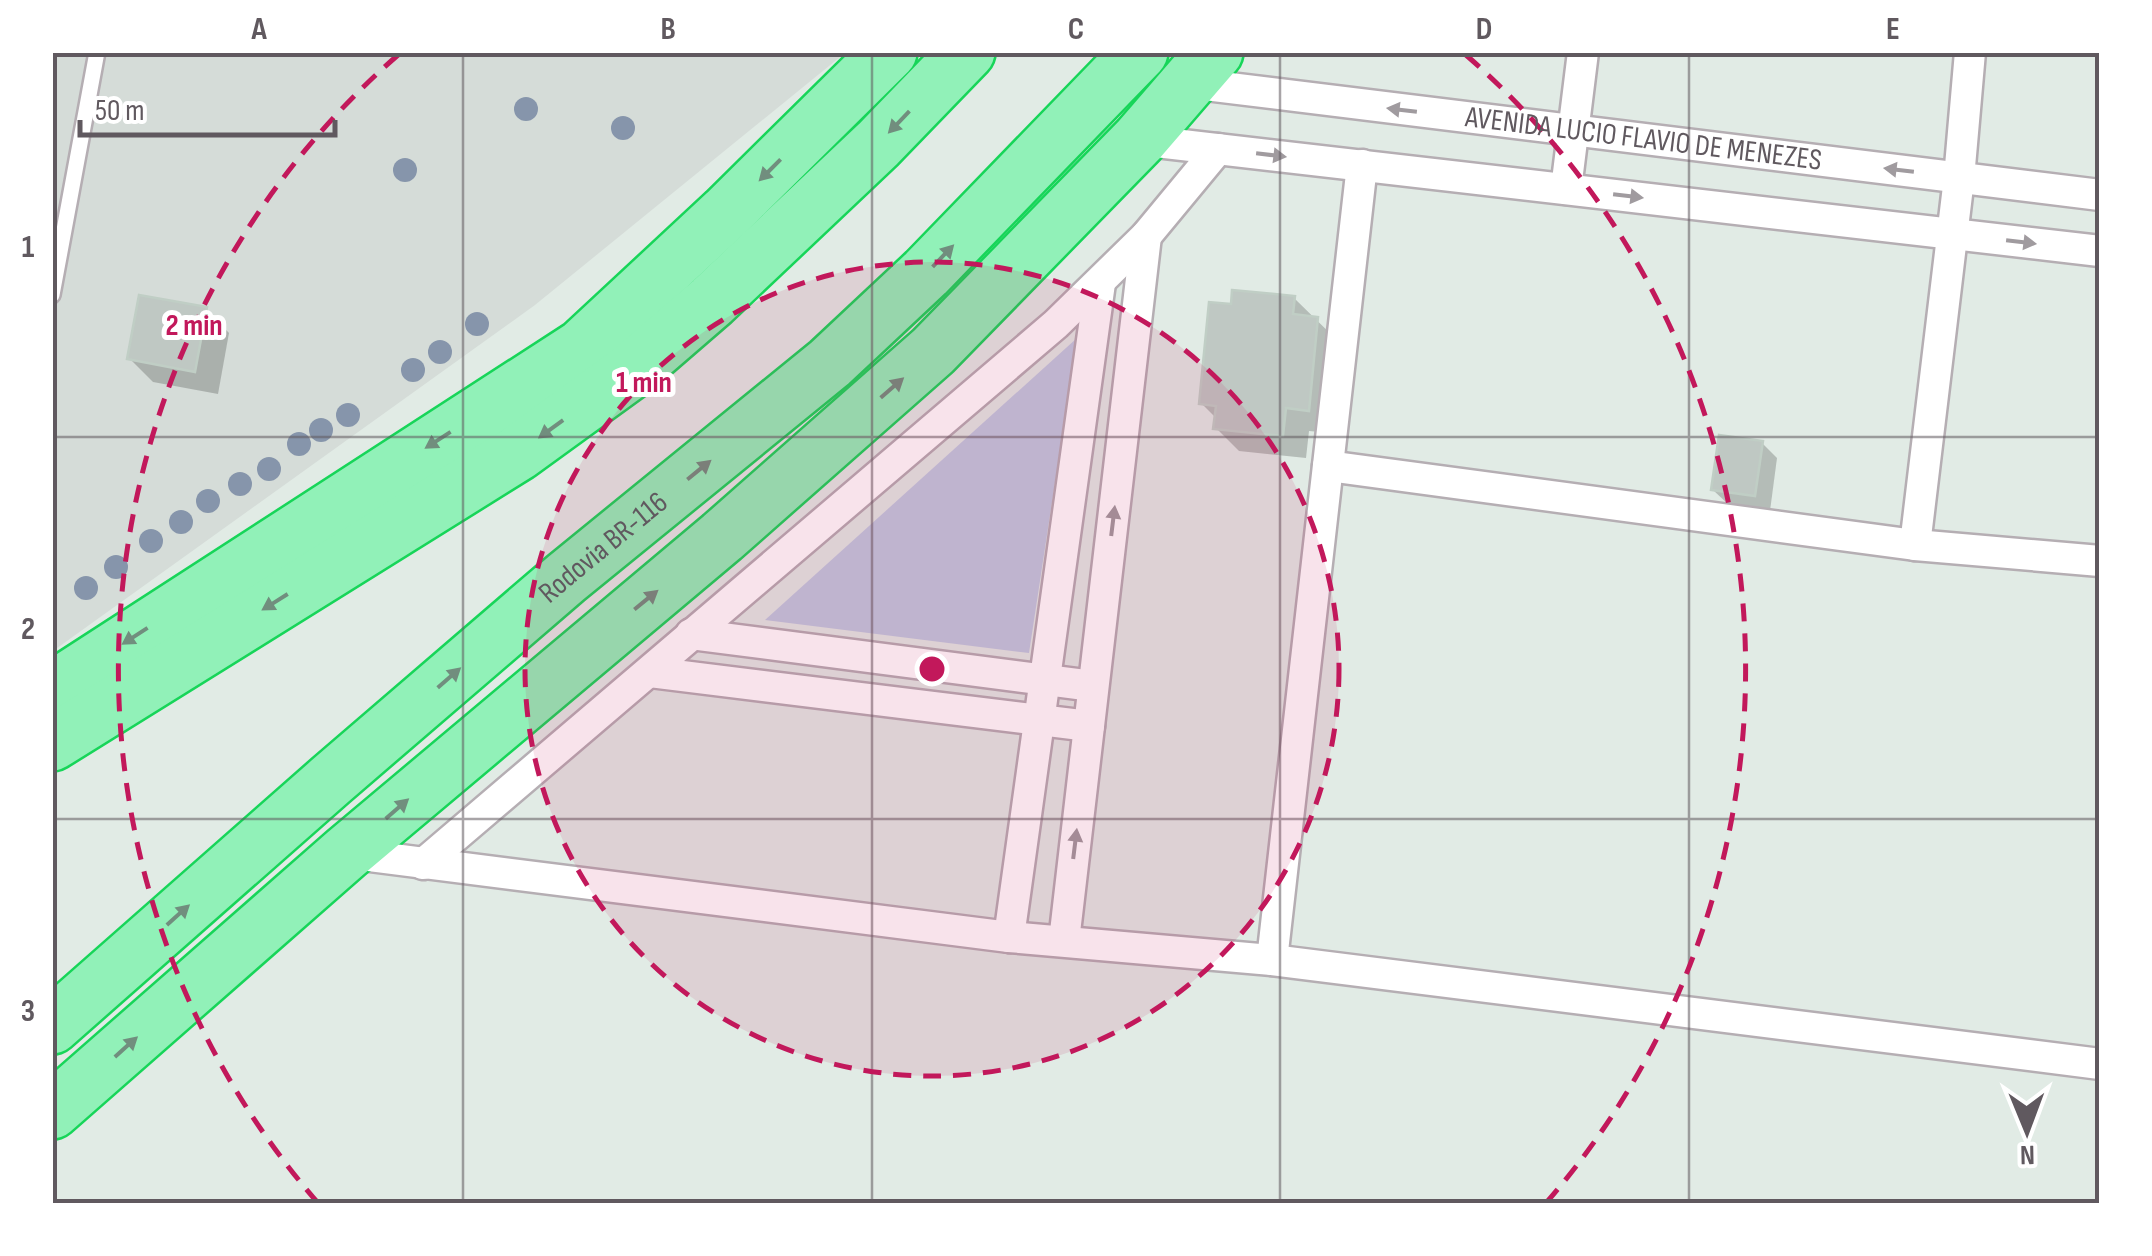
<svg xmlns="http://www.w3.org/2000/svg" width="2152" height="1256" font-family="'Sofia Sans Condensed',sans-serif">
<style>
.industrial{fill:#d5dcd8}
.green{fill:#bfcae0}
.shadow{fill:#0003}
.building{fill:#bfc8c3;stroke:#c0cec5;stroke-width:2.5}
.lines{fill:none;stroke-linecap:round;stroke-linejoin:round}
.lane-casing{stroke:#b5aeb3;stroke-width:20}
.street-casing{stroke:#b5aeb3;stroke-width:35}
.highway-casing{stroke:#17d559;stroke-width:60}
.lane{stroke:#fff;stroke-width:15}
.street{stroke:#fff;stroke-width:30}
.highway{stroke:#91f1b8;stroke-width:55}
.tree{fill:#8695ab}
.oneway{fill:#a09b9f}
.oneway2{fill:#718e7e}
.grid{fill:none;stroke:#60595f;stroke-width:2.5;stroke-opacity:0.55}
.ring{fill:none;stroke:#c2185b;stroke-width:5;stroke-dasharray:18 12}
.labels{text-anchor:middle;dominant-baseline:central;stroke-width:10;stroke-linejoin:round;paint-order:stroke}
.street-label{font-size:30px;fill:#60595f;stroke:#fff}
.centre{fill:#c2185b;stroke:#fff;stroke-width:5}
.ring-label{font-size:30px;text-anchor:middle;font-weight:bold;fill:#c2185b;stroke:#fff;stroke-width:10;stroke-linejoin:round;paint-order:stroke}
.neatline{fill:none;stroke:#60595f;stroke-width:4}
.grid-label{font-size:32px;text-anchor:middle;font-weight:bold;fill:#60595f}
</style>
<rect width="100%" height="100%" fill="#e1ebe5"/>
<polygon class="industrial" points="53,53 845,53 535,305 53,651"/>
<polygon class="green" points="1077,338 1029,653 765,620"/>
<g class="shadow">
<polygon points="1294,298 1340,343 1331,433 1309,431 1306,458 1239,451 1216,428 1217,419 1201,403 1233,307"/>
<polygon points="206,309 229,333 218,394 153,382 130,359"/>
<polygon points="1762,443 1777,458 1770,511 1729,505 1713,490"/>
</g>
<g class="building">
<polygon points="1232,290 1295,296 1293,314 1318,317 1309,411 1286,408 1283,436 1213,429 1216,406 1199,404 1209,302 1231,304"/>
<polygon points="139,295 207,307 195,372 127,359"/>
<polygon points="1719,435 1763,441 1755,496 1711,490"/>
</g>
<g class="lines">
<g class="lane-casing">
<polyline id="lane" points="52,295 97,52"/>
</g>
<g class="street-casing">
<g id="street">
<path id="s1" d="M1189,83l911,112"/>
<polyline points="1139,140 2100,251"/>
<polyline points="1566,189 1583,52"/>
<polyline points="1328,466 1915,545 2100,561"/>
<polyline points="1915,545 1959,178 1970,52"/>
<polyline points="691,634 1093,686"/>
<polyline points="650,672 1089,726"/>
<polyline points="346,853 1009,937 1272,960 2100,1064"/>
<polyline points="423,864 1056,324 1146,236 1218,149"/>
<polyline points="1009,937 1100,283"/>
<polyline points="1064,941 1146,236"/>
<polyline points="1272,960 1362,165"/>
</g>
</g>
<g class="highway-casing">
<g id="highway">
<polyline points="52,690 582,347 726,213 889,52"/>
<polyline points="52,743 518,453 631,371 712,301 878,144 967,52"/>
<path id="s2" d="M52,1026l278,-245 236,-203 264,-215 96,-90 214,-221"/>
<polyline points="52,1111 346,853 722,537 933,351 1139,140 1215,52"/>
</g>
</g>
<use href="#lane" class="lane"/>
<use href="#street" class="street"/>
<use href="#highway" class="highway"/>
</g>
<g class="tree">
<circle cx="526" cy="109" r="12"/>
<circle cx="623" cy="128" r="12"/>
<circle cx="405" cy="170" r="12"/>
<circle cx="477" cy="324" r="12"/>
<circle cx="440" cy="352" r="12"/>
<circle cx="413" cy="370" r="12"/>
<circle cx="348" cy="415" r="12"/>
<circle cx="321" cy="430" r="12"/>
<circle cx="299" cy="444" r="12"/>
<circle cx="269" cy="469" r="12"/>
<circle cx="240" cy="484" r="12"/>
<circle cx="208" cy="501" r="12"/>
<circle cx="181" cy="522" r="12"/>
<circle cx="151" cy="541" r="12"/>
<circle cx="116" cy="567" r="12"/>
<circle cx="86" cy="588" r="12"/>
</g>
<defs><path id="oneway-solid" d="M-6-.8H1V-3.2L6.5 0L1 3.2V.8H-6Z" transform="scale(2.5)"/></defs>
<g class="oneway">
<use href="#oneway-solid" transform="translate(1402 110) rotate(-173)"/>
<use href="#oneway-solid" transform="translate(1271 155) rotate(7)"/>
<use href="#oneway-solid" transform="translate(1899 170) rotate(-173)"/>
<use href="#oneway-solid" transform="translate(1628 196) rotate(7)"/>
<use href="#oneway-solid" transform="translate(2021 242) rotate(7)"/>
<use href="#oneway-solid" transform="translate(1113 521) rotate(-83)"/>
<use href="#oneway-solid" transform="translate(1075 844) rotate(-83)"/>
</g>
<g class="oneway2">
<use href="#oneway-solid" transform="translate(899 122) rotate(134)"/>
<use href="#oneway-solid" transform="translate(770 170) rotate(135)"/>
<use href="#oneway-solid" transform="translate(943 256) rotate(-46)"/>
<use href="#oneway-solid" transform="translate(892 388) rotate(-41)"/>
<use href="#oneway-solid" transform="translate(551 429) rotate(144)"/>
<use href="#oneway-solid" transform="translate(438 440) rotate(147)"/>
<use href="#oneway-solid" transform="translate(699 470) rotate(-39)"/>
<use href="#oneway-solid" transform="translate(646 600) rotate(-39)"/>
<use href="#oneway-solid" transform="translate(275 602) rotate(148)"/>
<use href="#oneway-solid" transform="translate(135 636) rotate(147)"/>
<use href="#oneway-solid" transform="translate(449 678) rotate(-41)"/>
<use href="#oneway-solid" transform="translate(397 809) rotate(-41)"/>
<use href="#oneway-solid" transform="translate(178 915) rotate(-42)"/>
<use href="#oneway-solid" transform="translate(126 1047) rotate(-42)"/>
</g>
<path class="grid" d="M463,52v1152M872,52v1152M1280,52v1152M1689,52v1152M52,437h2048M52,819h2048"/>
<circle cx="932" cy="669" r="407" fill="#c2185b" fill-opacity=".12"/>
<g class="ring">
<circle cx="932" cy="669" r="407"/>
<path d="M318 1203A814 814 0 0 1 398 55M1466 55A814 814 0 0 1 1546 1203"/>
</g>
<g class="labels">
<g class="street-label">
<text stroke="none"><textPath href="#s1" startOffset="458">AVENIDA LUCIO FLAVIO DE MENEZES</textPath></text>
<text stroke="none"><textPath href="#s2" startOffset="730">Rodovia BR-116</textPath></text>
</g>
</g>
<circle cx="932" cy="669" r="15" class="centre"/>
<g class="ring-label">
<text x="194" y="335">2 min</text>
<text x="644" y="392">1 min</text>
</g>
<rect width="2152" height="1256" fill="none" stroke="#ffffff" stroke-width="110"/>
<g transform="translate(2027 1131) rotate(179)" stroke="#ffffff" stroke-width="8" paint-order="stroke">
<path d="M0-8L18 38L0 25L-18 38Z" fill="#60595f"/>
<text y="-15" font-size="28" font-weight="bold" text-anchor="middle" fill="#60595f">N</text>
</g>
<path d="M80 120v15h255v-15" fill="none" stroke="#60595f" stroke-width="5"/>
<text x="95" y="120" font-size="30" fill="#60595f" stroke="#ffffff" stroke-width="8" paint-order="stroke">50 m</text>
<rect x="55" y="55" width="2042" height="1146" class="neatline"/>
<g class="grid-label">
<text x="259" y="39">A</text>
<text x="668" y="39">B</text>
<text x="1076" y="39">C</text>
<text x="1484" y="39">D</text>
<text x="1893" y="39">E</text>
<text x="28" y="257">1</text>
<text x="28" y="639">2</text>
<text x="28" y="1021">3</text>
</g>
</svg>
